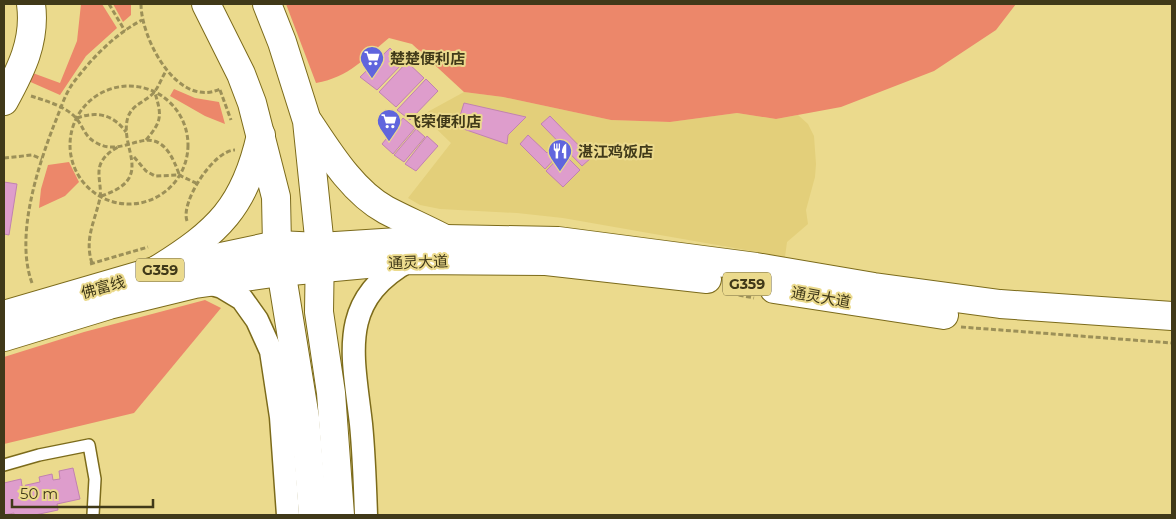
<svg xmlns="http://www.w3.org/2000/svg" width="1176" height="519" font-family="Montserrat,'Noto Sans SC',sans-serif">
<style>
.built{fill:#e3cf7a}
.green{fill:#ec876a}
.building{fill:#de9dcc;stroke:#c182b0}
.lines{fill:none;stroke-linecap:round;stroke-linejoin:round}
.lane-casing{stroke:#7c6b1b;stroke-width:14}
.street-casing{stroke:#7c6b1b;stroke-width:25}
.secondary-casing{stroke:#7c6b1b;stroke-width:30}
.highway-casing{stroke:#7c6b1b;stroke-width:30}
.path{stroke:#9c9058;stroke-width:3;stroke-dasharray:5 2.5;stroke-linecap:butt}
.lane{stroke:#fff;stroke-width:11}
.street{stroke:#fff;stroke-width:22}
.secondary{stroke:#fff;stroke-width:28}
.highway{stroke:#fff;stroke-width:28}
.labels{text-anchor:middle;dominant-baseline:central;stroke-width:4;stroke-linejoin:round;paint-order:stroke}
.shield{fill:#ebda8d;stroke:#73693c;stroke-width:1}
.shield-label{font-size:14px;font-weight:bold;fill:#403919}
.poi-label{font-size:15px;font-weight:bold;fill:#403919;stroke:#ebda8d;text-anchor:start}
.street-label{font-size:15px;fill:#403919;stroke:#ebda8d}
</style>
<rect width="100%" height="100%" fill="#ebda8d"/>
<polygon class="built" points="464,92 503,97 611,120 670,122 737,113 776,119 798,115 808,124 814,136 816,164 815,177 806,210 808,224 787,242 785,257 563,218 517,213 440,209 420,205 408,198 451,143 422,115"/>
<g class="green">
<polygon points="81,4 102,4 117,28 86,56 60,95 26,80 30,72 60,83 77,41"/>
<polygon points="113,4 131,4 131,15 123,22"/>
<path d="M286,4h730l-20,26 -62,41 -93,36 -65,12 -39,-6 -67,9 -59,-2 -108,-23 -39,-5 -52,-48 -23,-6c-25,20 -39,39 -73,45z"/>
<polygon points="174,89 195,98 219,102 225,124 205,116 170,96"/>
<polygon points="69,162 79,182 65,196 39,208 41,189 48,165"/>
<polygon points="205,300 221,308 134,413 4,444 4,357 84,332"/>
</g>
<g class="building">
<polygon points="390,48 404,62 377,90 360,77"/>
<polygon points="407,62 424,78 396,107 379,92"/>
<polygon points="426,79 438,91 410,120 397,110"/>
<polygon points="464,103 526,117 508,135 507,144 452,125 460,116"/>
<polygon points="550,116 591,158 582,166 541,124"/>
<polygon points="403,118 415,128 393,154 382,144"/>
<polygon points="416,129 425,137 404,162 394,155"/>
<polygon points="528,135 547,153 555,145 561,152 545,169 520,144"/>
<polygon points="427,136 438,146 416,171 405,164"/>
<polygon points="563,153 580,170 563,187 546,171"/>
<polygon points="4,182 17,184 9,235 4,234"/>
<polygon points="73,468 80,499 57,504 58,510 35,515 14,515 14,513 4,515 4,483 21,479 22,486 40,482 39,477 52,474 53,480 60,479 59,471"/>
</g>
<g class="lines">
<g class="lane-casing">
<polyline id="lane" points="4,465 39,455 89,445 95,479 93,515"/>
</g>
<g class="street-casing">
<g id="street">
<polyline points="208,283 222,287 242,299 257,320 271,351 281,417 288,515"/>
<path d="M366,515c-1,-30 -2,-61 -5,-91 -8,-70 -24,-124 49,-164"/>
</g>
</g>
<g class="secondary-casing">
<g id="secondary">
<polyline points="206,4 241,74 252,103 276,197 277,245 305,418 313,515"/>
<polyline points="267,4 282,42 307,121 320,247 319,312 331,393 340,515"/>
<path d="M4,101c17,-31 32,-60 27,-97"/>
<path d="M309,123c20,30 44,69 77,87 19,10 40,19 59,29"/>
<path d="M157,270c61,-38 88,-63 104,-135"/>
</g>
</g>
<g class="highway-casing">
<g id="highway">
<polyline points="774,289 944,315"/>
<polyline points="4,315 155,271 277,245 320,247 445,239 558,241 756,267 874,287 1000,304 1172,316"/>
<polyline points="4,337 109,305 195,284 280,272 410,260 546,261 707,279"/>
</g>
</g>
<g class="path">
<polyline points="109,4 125,31"/>
<path d="M141,4c0,34 36,105 79,85"/>
<circle cx="129" cy="145" r="59"/>
<polyline points="220,90 231,120"/>
<path d="M31,96c15,5 34,10 45,22 7,8 9,19 19,24 33,21 61,-34 84,32"/>
<path d="M77,118c19,-7 36,-4 49,14"/>
<path d="M146,140c16,-19 16,-24 9,-47"/>
<polyline points="134,157 146,171 155,176 179,175 198,184"/>
<polyline points="4,158 32,155 42,159"/>
<path d="M101,196c56,-18 17,-48 27,-79 5,-14 19,-15 27,-26 4,-5 7,-14 11,-20"/>
<path d="M187,221c-7,-19 27,-71 48,-71"/>
<path d="M92,263c-8,-24 3,-42 8,-65 2,-11 -4,-25 1,-35 4,-8 10,-12 17,-16"/>
<polyline points="90,264 148,247"/>
<path d="M32,283c-17,-46 5,-114 22,-158 6,-14 10,-29 19,-42 19,-25 41,-48 69,-63"/>
<polyline points="724,292 754,298"/>
<polyline points="961,327 1172,343"/>
</g>
<use href="#lane" class="lane"/>
<use href="#street" class="street"/>
<use href="#secondary" class="secondary"/>
<use href="#highway" class="highway"/>
</g>
<defs>
<g id="supermarket-pin" transform="scale(1.25)"><path d="M0 17L-7.5 6A9.5 9.5 0 1 1 7.5 6Z" fill="#6065dd" stroke="#ebda8d"/><path d="M-6-5.5h2.5l.6 2H6L4.5 2H-2.5L-4.4-4H-6ZM-1.5 3.2a1.3 1.3 0 1 0 .1 0ZM3 3.2a1.3 1.3 0 1 0 .1 0Z" fill="#fff"/></g>
<g id="restaurant-pin" transform="scale(1.25)"><path d="M0 17L-7.5 6A9.5 9.5 0 1 1 7.5 6Z" fill="#6065dd" stroke="#ebda8d"/><path d="M-5-6h1v4h1v-4h1v4h1v-4h1v5L-1.5 .5V6h-2V.5L-5-1ZM5-6V6H3V1.5H1.5Q1.5-4 5-6Z" fill="#fff"/></g>
</defs>
<g fill-rule="evenodd">
<use href="#supermarket-pin" x="372" y="58"/>
<use href="#supermarket-pin" x="389" y="121"/>
<use href="#restaurant-pin" x="560" y="151"/>
</g>
<g class="labels">
<g class="shield">
<rect x="136" y="258.5" width="48" height="23" rx="4"/>
<rect x="723" y="272.5" width="48" height="23" rx="4"/>
</g>
<g class="shield-label">
<text x="160" y="270">G359</text>
<text x="747" y="284">G359</text>
</g>
<g class="poi-label">
<text x="390" y="58">楚楚便利店</text>
<text x="406" y="121">飞荣便利店</text>
<text x="578" y="151">湛江鸡饭店</text>
</g>
<g class="street-label">
<text transform="translate(418 262) rotate(-2)">通灵大道</text>
<text transform="translate(103 287) rotate(-16)">佛富线</text>
<text transform="translate(821 297) rotate(10)">通灵大道</text>
</g>
</g>
<rect width="1176" height="519" fill="none" stroke="#403919" stroke-width="10"/>
<path d="M12 499v8h141v-8" fill="none" stroke="#403919" stroke-width="2.5"/>
<text x="20" y="499" font-size="15" fill="#403919" stroke="#ebda8d" stroke-width="4" paint-order="stroke">50 m</text>
</svg>
